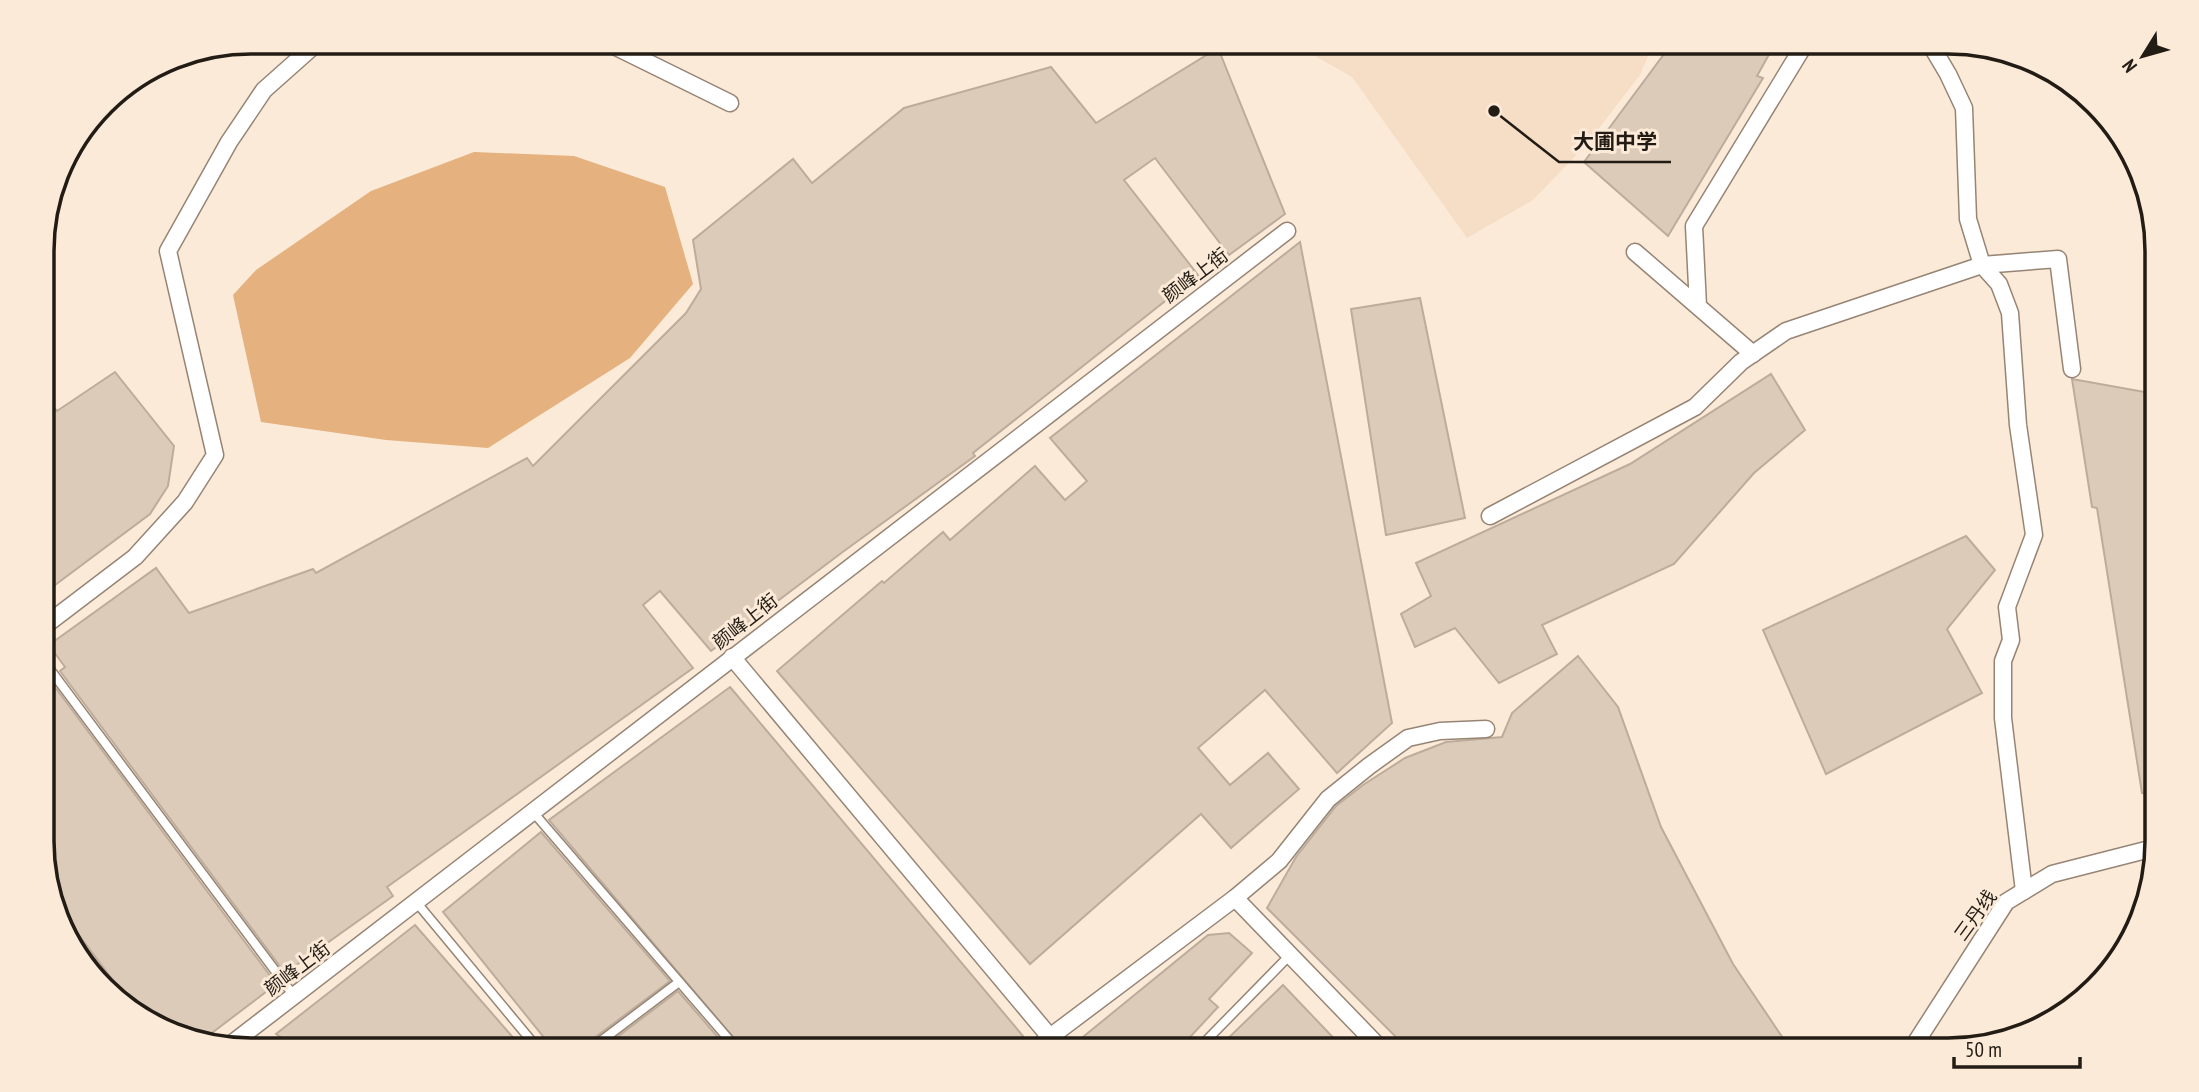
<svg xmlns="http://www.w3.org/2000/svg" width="2199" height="1092" font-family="'PT Sans Narrow','Noto Sans SC',sans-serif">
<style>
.built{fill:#f5ddc6}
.forest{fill:#e4b17f}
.building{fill:#ddcbba;stroke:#bdac9b;stroke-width:2}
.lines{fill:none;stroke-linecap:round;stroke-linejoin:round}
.lane-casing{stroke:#968575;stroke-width:11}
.street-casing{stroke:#968575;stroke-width:19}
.lane{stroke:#fff;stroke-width:8}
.street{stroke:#fff;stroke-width:16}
.labels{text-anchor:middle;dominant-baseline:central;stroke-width:6;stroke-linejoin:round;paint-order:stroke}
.street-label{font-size:19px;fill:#221c15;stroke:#fcead8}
.rim{fill:none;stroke:#221c15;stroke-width:3.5}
.leader{fill:none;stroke:#221c15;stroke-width:2.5}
.callout-dot{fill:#221c15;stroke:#fcead8;stroke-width:2.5}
.callout-label{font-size:21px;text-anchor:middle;font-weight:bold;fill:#221c15;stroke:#fcead8;stroke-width:6;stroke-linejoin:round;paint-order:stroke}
</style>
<rect width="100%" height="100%" fill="#fcead8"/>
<polygon class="built" points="1290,42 1654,42 1640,75 1586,145 1533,200 1467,238 1352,77"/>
<polygon class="forest" points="474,152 574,156 665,187 693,284 630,358 488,448 386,440 261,422 233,295 256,270 371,191"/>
<g class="building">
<polygon points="1673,42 1776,42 1757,76 1763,78 1668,236 1584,162"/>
<polygon points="1218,48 1285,214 1229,255 1155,158 1124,180 1198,275 973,453 975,456 844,551 711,651 660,591 643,605 693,668 387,887 393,896 285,973 60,671 65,667 49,645 156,568 189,613 313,569 316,573 527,458 533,466 686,313 701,289 693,240 793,159 812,183 904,108 1051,67 1096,123"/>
<polygon points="1300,242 1392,723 1337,773 1265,690 1198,748 1230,785 1268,753 1299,789 1231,848 1201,814 1030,964 777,671 882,581 884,583 943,532 950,540 1035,466 1065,500 1087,481 1050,438"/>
<polygon points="1420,298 1465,518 1386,535 1351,309"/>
<polygon points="115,372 174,446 168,486 150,514 43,594 43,394 57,411"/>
<polygon points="1771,374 1805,430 1754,473 1674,564 1542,625 1557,654 1499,683 1455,628 1415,647 1401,614 1431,596 1416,563 1630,464"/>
<polygon points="2072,379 2156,394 2157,795 2142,793 2097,508 2092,507"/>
<polygon points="1966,536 1995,570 1947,629 1982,693 1826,774 1763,630"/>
<polygon points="1578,656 1618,707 1661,827 1733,964 1791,1050 1409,1050 1267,908 1296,857 1336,806 1363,785 1405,758 1446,742 1502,737 1512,713"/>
<polygon points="49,679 274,981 275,985 204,1039 159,1029 134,1008 63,914 44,869 43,683"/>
<polygon points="730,687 1023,1036 1006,1050 744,1050 549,820"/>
<polygon points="541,832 670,981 585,1045 583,1050 554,1050 443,912"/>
<polygon points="415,925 524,1050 300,1050 276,1034"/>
<polygon points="1229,933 1252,953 1209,999 1218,1007 1178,1050 1067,1050 1208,935"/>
<polygon points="1283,985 1345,1050 1216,1050"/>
<polygon points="678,991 729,1050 600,1050"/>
</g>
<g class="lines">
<g class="lane-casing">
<g id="lane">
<polyline points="43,660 294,996"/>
<polyline points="533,812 738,1050"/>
<polyline points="417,903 539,1050"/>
<polyline points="84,965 87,970"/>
<polyline points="589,1050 679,982"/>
<polyline points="1197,1050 1290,955"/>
</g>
</g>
<g class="street-casing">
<g id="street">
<polyline points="606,42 730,103"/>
<polyline points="1929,42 1948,74 1964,108 1968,219 1982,265 1999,284 2010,313 2018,425 2034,535 2007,607 2011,640 2003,661 2003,718 2024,891"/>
<polyline points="1635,252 1753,354"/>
<polyline points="1698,306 1694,226 1806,42"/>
<polyline points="1490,516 1695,407 1741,362 1786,331 1982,265 2058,259 2072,369"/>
<polyline points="43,627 135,557 185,502 215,455 168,251 229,142 264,90 318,42"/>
<polyline points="732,657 1050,1037 1235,898 1279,861 1328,799 1369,766 1408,738 1440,731 1486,729"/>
<polyline points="1235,898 1382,1050"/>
<polyline points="230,1045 1287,231"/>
<polyline points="1035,1050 1050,1037"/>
<polyline points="1911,1050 2006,902 2052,874 2146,850 2155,851"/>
</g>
</g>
<use href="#lane" class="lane"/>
<use href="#street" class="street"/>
</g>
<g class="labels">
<g class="street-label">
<text transform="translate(1195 275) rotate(-37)">颜峰上街</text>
<text transform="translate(745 621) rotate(-38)">颜峰上街</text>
<text transform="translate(1975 915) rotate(-54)">三丹线</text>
<text transform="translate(297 968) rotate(-37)">颜峰上街</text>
</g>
</g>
<path d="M0 0H2199V1092H0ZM251 54H1948A197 197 0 0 1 2145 251V841A197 197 0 0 1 1948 1038H251A197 197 0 0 1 54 841V251A197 197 0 0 1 251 54Z" fill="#fcead8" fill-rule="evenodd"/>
<path class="rim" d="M251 54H1948A197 197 0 0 1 2145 251V841A197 197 0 0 1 1948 1038H251A197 197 0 0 1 54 841V251A197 197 0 0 1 251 54Z"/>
<path class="leader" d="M1494 111L1559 162H1671"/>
<circle class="callout-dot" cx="1494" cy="111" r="7"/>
<g class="callout-label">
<text x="1615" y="149">大圃中学</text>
</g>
<g transform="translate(2143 56) rotate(233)" stroke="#fcead8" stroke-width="5" paint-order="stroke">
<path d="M0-5L12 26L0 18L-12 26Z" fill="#221c15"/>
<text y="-10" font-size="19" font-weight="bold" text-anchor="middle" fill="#221c15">N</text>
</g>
<path d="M1954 1057v10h126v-10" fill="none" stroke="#221c15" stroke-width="3.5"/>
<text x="1965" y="1057" font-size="21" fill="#221c15" stroke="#fcead8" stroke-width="5" paint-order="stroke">50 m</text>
</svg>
